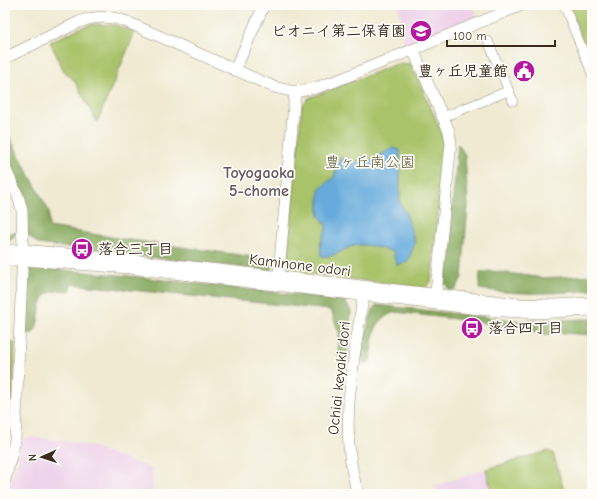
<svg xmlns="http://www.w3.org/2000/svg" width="597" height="499" font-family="'Comic Neue','Klee One',sans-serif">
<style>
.built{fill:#edd0e9}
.green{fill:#a8c369;stroke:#727644}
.forest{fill:#86a95d;stroke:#606a3e}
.water{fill:#65aadb;stroke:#506a7c}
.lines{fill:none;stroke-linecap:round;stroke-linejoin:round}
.minor-casing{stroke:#958a78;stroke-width:10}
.tertiary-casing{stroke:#958a78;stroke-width:12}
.minor{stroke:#fff;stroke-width:9}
.tertiary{stroke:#fff;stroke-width:11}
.labels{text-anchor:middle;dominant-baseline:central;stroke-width:3.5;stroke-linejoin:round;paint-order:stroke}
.poi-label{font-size:15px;font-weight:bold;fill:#3b2a1e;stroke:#fdfcf7;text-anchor:end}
.park-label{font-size:15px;fill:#5c5834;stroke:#fdfcf7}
.street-label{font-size:15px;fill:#3b2a1e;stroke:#fdfcf7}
.neighbourhood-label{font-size:16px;font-weight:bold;fill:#66585f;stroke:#fdfcf7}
</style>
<rect width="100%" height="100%" fill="#fdfcf7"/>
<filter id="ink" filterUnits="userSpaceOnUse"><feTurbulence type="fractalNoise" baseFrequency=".025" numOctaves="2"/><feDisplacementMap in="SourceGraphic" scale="8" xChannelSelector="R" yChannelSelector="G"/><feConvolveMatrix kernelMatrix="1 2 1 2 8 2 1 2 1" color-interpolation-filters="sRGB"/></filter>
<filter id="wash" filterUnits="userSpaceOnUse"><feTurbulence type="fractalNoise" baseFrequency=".012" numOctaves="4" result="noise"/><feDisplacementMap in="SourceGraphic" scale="16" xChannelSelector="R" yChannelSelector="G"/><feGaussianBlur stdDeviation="0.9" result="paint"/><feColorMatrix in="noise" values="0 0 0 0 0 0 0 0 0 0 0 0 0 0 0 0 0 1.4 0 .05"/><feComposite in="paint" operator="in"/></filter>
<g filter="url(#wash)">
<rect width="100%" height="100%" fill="#efead1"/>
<g class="built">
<polygon points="399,5 472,5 477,16 404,46"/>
<polygon points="31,437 66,441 90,446 152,469 153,494 6,494 16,466 21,438"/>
<polygon points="486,469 492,494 437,494 434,486"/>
</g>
<g class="green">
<polygon points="568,5 592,5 592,62"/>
<polygon points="92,24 115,25 135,32 97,122 74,80 64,71 50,42 80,28"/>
<polygon points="399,63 411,64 442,133 444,152 431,282 425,288 293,272 287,265 302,105 309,98"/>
<polygon points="5,342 15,343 12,428 5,428"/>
<polygon points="548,451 553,453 565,494 492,494 486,469"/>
</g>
<g class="forest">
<polygon points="5,129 49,211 49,227 123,239 276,260 271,271 38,244 27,234 22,195 5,158"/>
<polygon points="458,144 465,155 468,206 462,277 456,289 449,290 445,283"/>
<polygon points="5,233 16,233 8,243 5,243"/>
<path d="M30,267l99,9 215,24 7,11 -4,44 -2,4h-5l-2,-4 1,-22 -8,-23 -260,-26 -1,7c-41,-5 -24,26 -37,42l-9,1z"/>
<path d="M492,271l52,7 48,-3v15c-41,4 -72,5 -113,-1l1,-17z"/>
<path d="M376,305l146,16 70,-2v16l-41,-3 -2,3 -33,-8 -2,5 -33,-10 -86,-10c-24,8 -22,28 -25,49l-5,3 -4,-6c3,-14 7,-43 15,-53z"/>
</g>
<path class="water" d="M393,148l7,2v53l6,10 9,30 -7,18 -11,4 -3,-7v-6c-10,-2 -24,-8 -34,-7 -14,0 -24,14 -39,11 0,-5 -1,-10 0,-14 5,-15 9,-13 -2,-27v-26l15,-12 6,-19 25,5z"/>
</g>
<g filter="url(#ink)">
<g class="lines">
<g class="minor-casing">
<g id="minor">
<polyline points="564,5 592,73"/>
<polyline points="488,41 513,101"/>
<polyline points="443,117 508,91"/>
</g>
</g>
<g class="tertiary-casing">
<g id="tertiary">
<polyline points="413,50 449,131 451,143 435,302"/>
<path d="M5,58l74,-36c16,-6 33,-6 48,0l147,65 21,5 20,-4 21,-7 186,-76"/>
<polyline points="235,70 264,5"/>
<polyline points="5,168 18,196 22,210 23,250 15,440 5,480"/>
<polyline points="5,251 23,250 130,260 521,304 553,305 592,303"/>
<polyline points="5,260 23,260 130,268 488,310 536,313 592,310"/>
<polyline points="278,284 295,92"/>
<path d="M358,494c-21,-68 -3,-135 6,-204"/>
</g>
</g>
<use href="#minor" class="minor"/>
<use href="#tertiary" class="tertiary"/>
</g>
</g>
<defs>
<g id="school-disc" transform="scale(1.15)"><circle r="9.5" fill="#b5179e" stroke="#fdfcf7"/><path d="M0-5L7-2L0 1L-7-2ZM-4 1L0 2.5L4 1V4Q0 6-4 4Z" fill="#fff"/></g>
<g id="civic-disc" transform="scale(1.15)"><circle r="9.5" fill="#b5179e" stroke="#fdfcf7"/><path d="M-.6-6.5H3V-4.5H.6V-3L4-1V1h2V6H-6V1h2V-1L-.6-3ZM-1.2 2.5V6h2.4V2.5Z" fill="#fff"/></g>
<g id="bus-disc" transform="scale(1.15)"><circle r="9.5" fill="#b5179e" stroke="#fdfcf7"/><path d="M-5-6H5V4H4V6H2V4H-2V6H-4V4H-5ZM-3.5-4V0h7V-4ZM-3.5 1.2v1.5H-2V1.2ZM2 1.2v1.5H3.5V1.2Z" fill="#fff"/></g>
</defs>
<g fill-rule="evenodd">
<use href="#school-disc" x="421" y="31"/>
<use href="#civic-disc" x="524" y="71"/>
<use href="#bus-disc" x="82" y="249"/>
<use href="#bus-disc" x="472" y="328"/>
</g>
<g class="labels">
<g class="poi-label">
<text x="406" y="31">ピオニイ第二保育園</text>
<text x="508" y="71">豊ヶ丘児童館</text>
<text x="98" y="249" text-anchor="start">落合三丁目</text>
<text x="488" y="328" text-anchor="start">落合四丁目</text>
</g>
<g class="park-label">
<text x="370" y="162">豊ヶ丘南公園</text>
</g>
<g class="street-label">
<text transform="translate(300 265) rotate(7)">Kaminone odori</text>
<text transform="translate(339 378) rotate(-84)">Ochiai keyaki dori</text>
</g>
<g class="neighbourhood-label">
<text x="259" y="173">Toyogaoka<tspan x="259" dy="18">5-chome</tspan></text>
</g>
</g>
<rect width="597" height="499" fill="none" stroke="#fdfcf7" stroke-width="20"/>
<g transform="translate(42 457) rotate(267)" stroke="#fdfcf7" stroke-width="3" paint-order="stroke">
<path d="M0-3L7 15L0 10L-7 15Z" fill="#3b2a1e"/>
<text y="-6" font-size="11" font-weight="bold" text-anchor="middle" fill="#3b2a1e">N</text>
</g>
<path d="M447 40v6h108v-6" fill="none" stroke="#3b2a1e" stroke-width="2"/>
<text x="453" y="40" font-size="12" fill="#3b2a1e" stroke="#fdfcf7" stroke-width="3" paint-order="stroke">100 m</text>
</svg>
